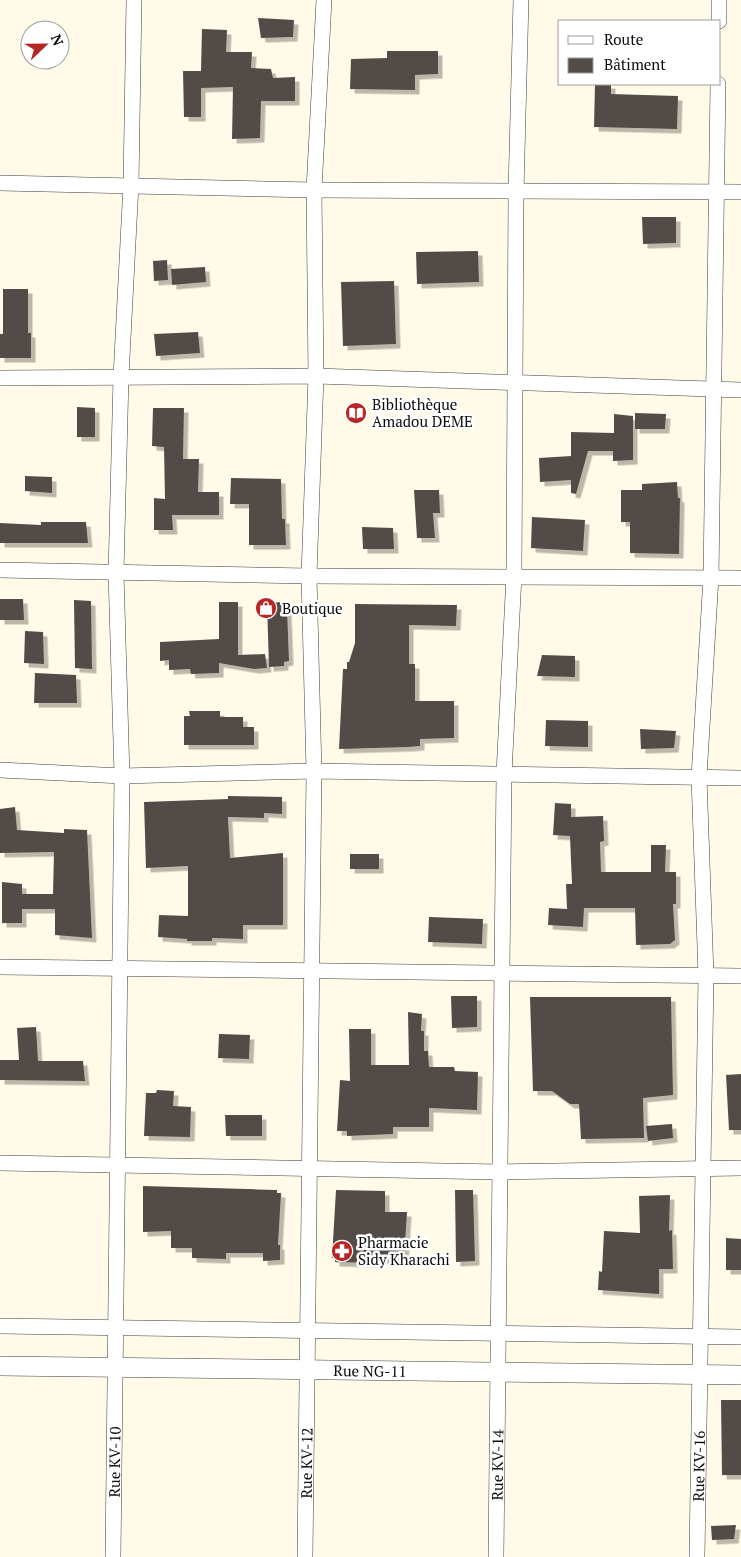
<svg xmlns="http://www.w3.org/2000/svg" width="741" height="1557" font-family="'PT Serif',serif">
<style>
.building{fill:#534c47;filter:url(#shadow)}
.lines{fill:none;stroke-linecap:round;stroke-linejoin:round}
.minor-casing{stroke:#3d3d3d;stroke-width:16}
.tertiary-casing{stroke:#3d3d3d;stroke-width:20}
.minor{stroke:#fff;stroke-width:15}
.tertiary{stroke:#fff;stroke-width:19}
.labels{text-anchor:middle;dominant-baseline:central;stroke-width:5;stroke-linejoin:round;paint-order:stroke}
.poi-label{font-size:15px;fill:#0a0a0a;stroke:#fff;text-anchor:start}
.street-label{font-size:15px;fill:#0a0a0a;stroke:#fff}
</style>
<defs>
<filter id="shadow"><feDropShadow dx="4.5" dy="4.5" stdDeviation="0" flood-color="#0004"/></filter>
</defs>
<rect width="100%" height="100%" fill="#fffbe8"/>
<g class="building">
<polygon points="258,18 294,20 293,37 261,38"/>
<polygon points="202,29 227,30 226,52 252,52 251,68 271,69 273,78 295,77 295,101 261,101 260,138 232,139 233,87 201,88 201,117 184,117 183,71 201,71"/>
<polygon points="387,51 438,51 438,74 415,75 415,90 350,89 351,59 387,58"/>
<polygon points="595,84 611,84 611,94 678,96 677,129 594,127"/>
<polygon points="642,217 676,217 676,243 643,244"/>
<polygon points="478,251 479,282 417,284 416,252"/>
<polygon points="167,260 168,280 154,281 153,261"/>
<polygon points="205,267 206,282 172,285 171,269"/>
<polygon points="394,281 396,344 343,346 341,282"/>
<polygon points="3,289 28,289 28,333 31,333 31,358 0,358 0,334 3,334"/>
<polygon points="198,332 200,353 156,356 154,334"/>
<polygon points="77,407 95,408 95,437 77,437"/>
<polygon points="153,408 184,408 183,459 199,459 198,492 219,492 219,515 172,515 173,530 154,530 154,498 165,499 164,447 152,446"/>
<polygon points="635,413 666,414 665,429 635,429"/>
<polygon points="614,414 633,416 633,460 613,461 613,451 588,451 576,494 571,493 571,480 540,482 539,458 571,456 571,432 614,433"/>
<polygon points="25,476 52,477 52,493 25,491"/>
<polygon points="231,478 281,479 282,519 285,519 286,545 249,545 249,504 230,504"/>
<polygon points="677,482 678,498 680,498 679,554 630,553 630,522 621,522 621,490 642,490 642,484"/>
<polygon points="414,490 439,490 440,513 433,513 435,538 417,538"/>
<polygon points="532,517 585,520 583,551 531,548"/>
<polygon points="41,522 86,522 88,543 0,543 0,523 41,525"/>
<polygon points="362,527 393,528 394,549 363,549"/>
<polygon points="0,599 23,599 24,620 0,620"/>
<polygon points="74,600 91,601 92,669 75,668"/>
<polygon points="219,602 238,602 238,655 265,654 267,668 254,669 219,663 219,673 191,674 190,669 169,670 169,660 160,661 160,642 219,639"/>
<polygon points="282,602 287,609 289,661 284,662 284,666 269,667 267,603"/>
<polygon points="355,604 457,605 456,626 409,625 409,664 415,664 415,701 454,701 454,738 420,739 420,746 408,747 339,749 343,669 347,669 347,662 349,662 355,643"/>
<polygon points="25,631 43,632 44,664 24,663"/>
<polygon points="542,655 575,656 575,677 537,676"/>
<polygon points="35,673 76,675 77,703 34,703"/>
<polygon points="189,711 220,711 220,717 243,717 243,727 254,727 254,745 184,745 184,716 190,716"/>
<polygon points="546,720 588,721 588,747 545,746"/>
<polygon points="640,729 676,731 674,748 641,749"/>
<polygon points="228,796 282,797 282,814 264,813 264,818 228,817 230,858 283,853 283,925 243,925 243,939 212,938 212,941 187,941 187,939 158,937 159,915 188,916 188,866 146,868 144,802 228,799"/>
<polygon points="555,803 571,804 571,817 603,816 604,841 600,842 601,872 651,872 651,845 666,845 665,872 676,872 676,904 673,904 675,940 670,944 636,945 635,908 584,908 583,927 548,925 549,908 567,909 566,884 572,884 570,836 553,835"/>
<polygon points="15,807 17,830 64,833 64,829 87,830 92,938 55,935 55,909 22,909 22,923 2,923 2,882 22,884 22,894 53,894 54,852 0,853 0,809"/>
<rect x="350" y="854" width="29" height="15"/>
<polygon points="429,917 483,919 482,944 428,942"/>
<polygon points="451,996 477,996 477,1027 452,1028"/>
<polygon points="530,997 671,997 673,1095 643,1098 644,1138 581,1139 579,1104 570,1104 552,1091 533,1091"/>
<polygon points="408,1012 422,1014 421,1031 424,1031 424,1051 428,1051 429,1067 454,1067 455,1071 478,1072 477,1110 429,1108 429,1127 393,1127 393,1134 347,1136 347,1131 337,1131 340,1080 350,1081 349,1029 371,1029 371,1065 409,1065"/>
<polygon points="36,1027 38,1061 83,1061 85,1081 0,1080 0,1060 19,1060 17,1028"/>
<polygon points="219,1034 250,1035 249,1059 218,1058"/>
<polygon points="741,1074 741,1130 729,1130 726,1075"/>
<polygon points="157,1090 174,1091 173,1106 191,1107 190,1137 144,1136 146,1093 156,1093"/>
<polygon points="225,1115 262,1115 262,1136 226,1136"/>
<polygon points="672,1124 673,1138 648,1141 646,1126"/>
<polygon points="143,1186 277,1190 277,1193 281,1193 278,1245 280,1245 280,1260 263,1261 263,1253 226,1253 226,1259 192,1258 192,1248 171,1248 171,1231 143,1232"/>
<polygon points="336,1190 385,1191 385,1212 407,1212 404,1259 379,1259 379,1263 335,1262 335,1258 332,1258"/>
<polygon points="455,1190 473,1190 475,1261 456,1262"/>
<polygon points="670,1195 669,1231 672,1230 673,1269 659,1269 659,1294 598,1290 599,1271 602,1272 604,1231 640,1233 639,1196"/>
<polygon points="726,1238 741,1239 741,1270 726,1270"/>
<polygon points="721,1400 741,1400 741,1475 722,1475"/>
<polygon points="736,1525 734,1539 712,1540 711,1526"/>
</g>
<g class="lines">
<g class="minor-casing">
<g id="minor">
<polyline points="719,21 719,0"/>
<polyline points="0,183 314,190 741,192"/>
<polyline points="0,378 316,376 741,390"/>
<polyline points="0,570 309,576 741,578"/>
<polyline points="0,770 122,776 314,771 741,778"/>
<polyline points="0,967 741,976"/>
<polyline points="0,1163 500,1172 741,1168"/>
<polyline points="0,1326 741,1337"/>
<path id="s1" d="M113,1557l9,-781 -6,-203 5,-196 10,-193 3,-184"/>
<path id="s2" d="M305,1557l9,-786 -5,-195 7,-200 -2,-186 10,-190"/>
<path id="s3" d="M496,1557l8,-783 10,-199 2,-384 5,-191"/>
<path id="s4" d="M697,1557l9,-582 -7,-198 12,-200 7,-493"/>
</g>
</g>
<g class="tertiary-casing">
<g id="tertiary">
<path id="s5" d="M0,1366l741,9"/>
</g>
</g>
<use href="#minor" class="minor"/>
<use href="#tertiary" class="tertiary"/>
</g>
<defs>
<g id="library-disc" transform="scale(1.125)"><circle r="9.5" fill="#b72627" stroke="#fff"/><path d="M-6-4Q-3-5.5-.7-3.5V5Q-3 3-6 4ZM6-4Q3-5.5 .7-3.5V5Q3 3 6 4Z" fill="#fff"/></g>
<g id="shop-disc" transform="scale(1.125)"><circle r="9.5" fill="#b72627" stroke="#fff"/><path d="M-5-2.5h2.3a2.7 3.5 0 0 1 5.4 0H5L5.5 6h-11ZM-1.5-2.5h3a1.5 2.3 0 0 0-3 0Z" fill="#fff"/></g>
<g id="pharmacy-disc" transform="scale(1.125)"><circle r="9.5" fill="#b72627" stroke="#fff"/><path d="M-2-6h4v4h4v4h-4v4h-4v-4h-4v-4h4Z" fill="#fff"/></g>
</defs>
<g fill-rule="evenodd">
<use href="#library-disc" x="356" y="413"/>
<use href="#shop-disc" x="266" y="608"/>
<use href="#pharmacy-disc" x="342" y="1251"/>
</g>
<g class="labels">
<g class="poi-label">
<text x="372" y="404">Bibliothèque<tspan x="372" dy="17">Amadou DEME</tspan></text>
<text x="282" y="608">Boutique</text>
<text x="358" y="1242">Pharmacie<tspan x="358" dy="17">Sidy Kharachi</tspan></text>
</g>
<g class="street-label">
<text stroke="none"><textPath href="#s5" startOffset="370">Rue NG-11</textPath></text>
<text stroke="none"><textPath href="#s1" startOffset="95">Rue KV-10</textPath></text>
<text stroke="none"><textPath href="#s2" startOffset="94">Rue KV-12</textPath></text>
<text stroke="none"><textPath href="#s3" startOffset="92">Rue KV-14</textPath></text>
<text stroke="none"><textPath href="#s4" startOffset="91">Rue KV-16</textPath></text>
</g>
</g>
<rect x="558" y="20" width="162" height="65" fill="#ffffff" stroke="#9d9d9d"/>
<rect x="568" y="36" width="25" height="8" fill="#ffffff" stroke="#9d9d9d"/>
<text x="604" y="45" font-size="15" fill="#0a0a0a">Route</text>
<rect x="568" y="58" width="25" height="15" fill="#534c47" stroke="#9d9d9d"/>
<text x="604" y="70" font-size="15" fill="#0a0a0a">Bâtiment</text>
<g transform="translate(45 45) rotate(68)"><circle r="24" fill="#ffffff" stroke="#9d9d9d"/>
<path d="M0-4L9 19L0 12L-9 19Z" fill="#b72627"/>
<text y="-8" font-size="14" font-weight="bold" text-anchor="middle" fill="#0a0a0a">N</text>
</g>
</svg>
